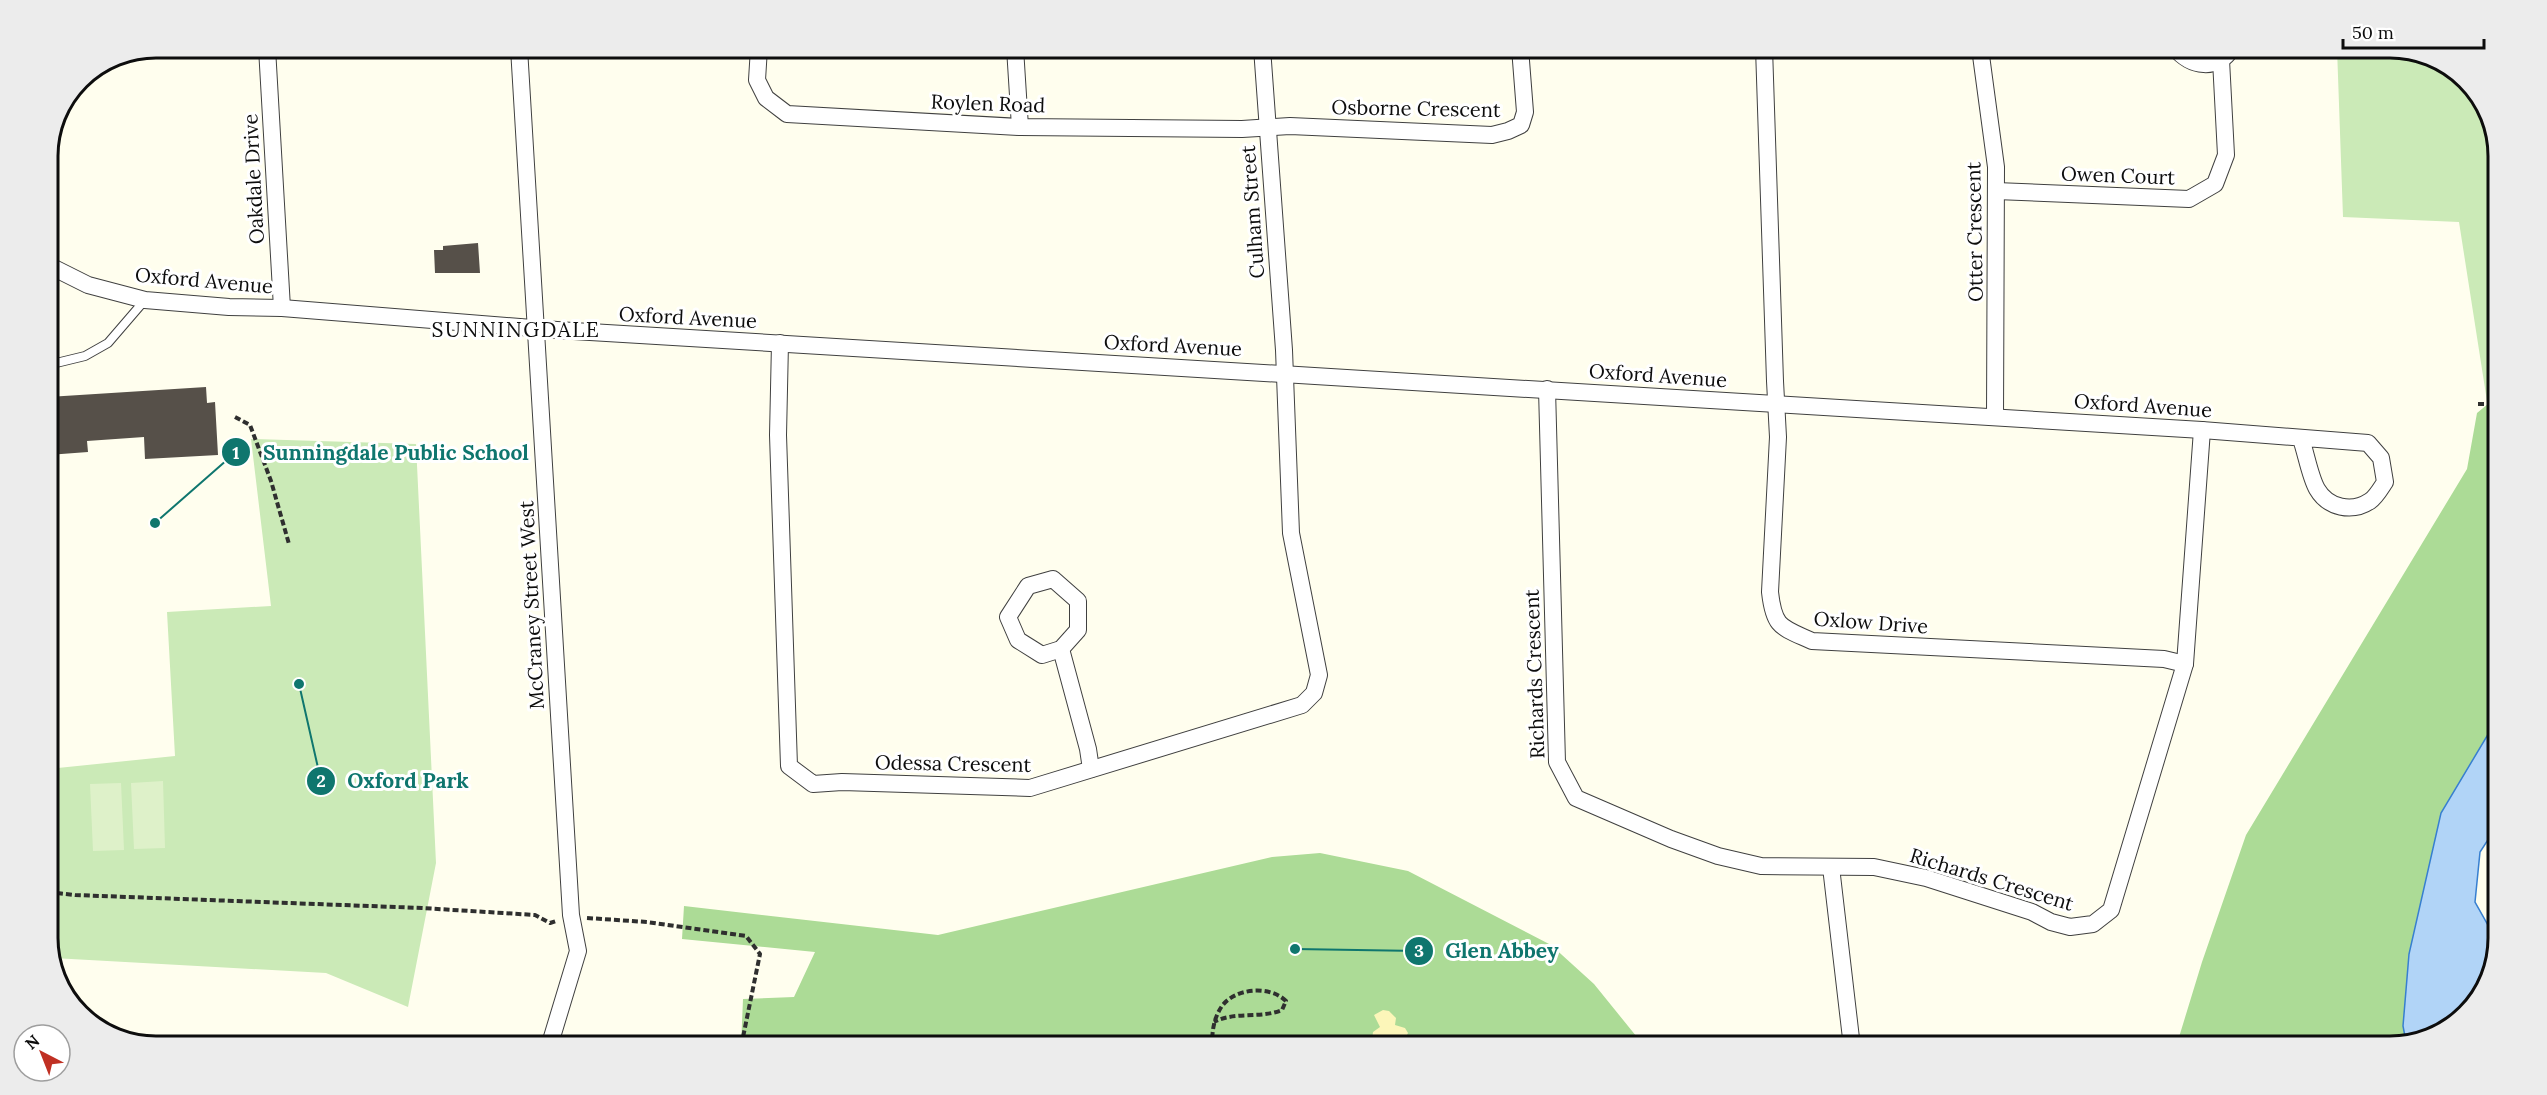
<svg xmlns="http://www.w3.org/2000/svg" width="2547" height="1095" font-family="Lora,serif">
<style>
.green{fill:#cbeab7}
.forest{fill:#acdb96}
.sand{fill:#fcf6b9}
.pitch{fill:#def1c9}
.water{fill:#b1d4f7;stroke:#377fd0;stroke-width:1.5}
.building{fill:#565049}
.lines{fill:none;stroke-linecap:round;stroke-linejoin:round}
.lane-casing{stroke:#404040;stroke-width:10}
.street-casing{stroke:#404040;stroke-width:18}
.path{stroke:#2f2f2f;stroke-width:4;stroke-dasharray:6 3;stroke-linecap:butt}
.lane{stroke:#fff;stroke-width:8}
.street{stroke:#fff;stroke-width:16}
.labels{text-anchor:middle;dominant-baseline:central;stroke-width:6;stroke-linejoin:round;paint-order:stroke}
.street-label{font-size:20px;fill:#0d0d0d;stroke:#fff}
.neighbourhood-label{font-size:21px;letter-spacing:1.5px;fill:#0d0d0d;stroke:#fff}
.rim{fill:none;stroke:#0d0d0d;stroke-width:3}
.leader{fill:none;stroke:#0f766e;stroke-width:2}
.callout-dot{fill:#0f766e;stroke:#fff;stroke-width:2}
.mark-label{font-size:18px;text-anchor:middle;font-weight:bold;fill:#fff}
.callout-label{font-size:21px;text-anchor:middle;font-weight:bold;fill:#0f766e;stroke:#fff;stroke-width:6;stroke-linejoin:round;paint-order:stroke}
</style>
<rect width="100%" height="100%" fill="#fffeee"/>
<g class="green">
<polygon points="2337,48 2391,48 2432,56 2481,96 2499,150 2499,444 2494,446 2459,222 2343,217"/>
<polygon points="251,439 416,444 436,863 408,1007 326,973 53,958 48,946 48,769 175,756 167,612 271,606"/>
</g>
<g class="forest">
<polygon points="2499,395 2499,716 2441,813 2403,1026 2406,1042 2391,1047 2176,1047 2202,962 2246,835 2467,469 2477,413"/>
<polygon points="1320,853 1408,871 1551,945 1594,984 1645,1047 1213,1047 1193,1045 1149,1047 741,1047 743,999 794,997 815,952 682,939 684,906 938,935 1272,857"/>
</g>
<polygon class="sand" points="1383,1010 1389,1011 1396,1018 1395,1025 1405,1028 1408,1033 1401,1047 1376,1047 1372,1040 1373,1032 1380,1027 1374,1015"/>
<g class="pitch">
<polygon points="163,781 165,848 134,849 131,783"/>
<polygon points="121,783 124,850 93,851 90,784"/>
</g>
<polygon class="water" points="2499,716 2499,823 2480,852 2475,902 2498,943 2491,980 2451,1029 2406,1042 2403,1026 2409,954 2441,813"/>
<g class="building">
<polygon points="478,243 480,273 435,273 434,250 443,250 443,246"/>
<polygon points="206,387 207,403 215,402 218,455 145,459 144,437 87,441 88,452 48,455 48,397"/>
</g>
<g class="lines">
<g class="lane-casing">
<polyline id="lane" points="48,365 85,356 108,343 145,300"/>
</g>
<g class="street-casing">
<g id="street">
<polyline points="267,48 282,308"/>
<polyline points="519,48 571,915 578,951 549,1047"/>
<polyline points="759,48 757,80 766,98 787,114 1020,127 1242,129 1290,126 1492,135 1508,131 1521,125 1525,112 1520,48"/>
<polyline points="1015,48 1020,127"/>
<path d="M1764,48l11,333 3,56 -8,155c4,36 11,35 42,49l352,18 21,5"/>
<polyline points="1980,48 1996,167 1995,417"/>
<path d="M2175,48c15,19 43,24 57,0"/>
<polyline points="1996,191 2189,199 2215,184 2226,155 2221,60"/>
<path d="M48,265l40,20 57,15 84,7 53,1 275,22 1645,100 166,13 13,15 4,24c-4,6 -9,15 -15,19 -18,12 -42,7 -53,-12 -7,-12 -11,-36 -16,-50"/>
<polyline points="780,343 778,435 789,766 813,784 842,782 1030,788 1302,705 1314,693 1319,675 1291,533 1284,350 1262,48"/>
<polyline points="1547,389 1557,762 1576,798 1671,839 1718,856 1761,866 1874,867 1926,878 2032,912 2051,922 2070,927 2093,924 2111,910 2185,664 2202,430"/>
<polygon points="1053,579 1078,601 1078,630 1061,649 1042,655 1018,640 1008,617 1028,586"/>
<polyline points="1061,649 1088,749 1091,769"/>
<polyline points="1831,867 1852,1047"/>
</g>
</g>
<g class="path">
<polyline points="2478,404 2499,404"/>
<polyline points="235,417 250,425 271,481 289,544"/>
<polyline points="48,892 75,895 422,908 535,915 550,923 556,921"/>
<polyline points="587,918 647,922 746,936 760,954 741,1047"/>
<path d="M1212,1047c0,-14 1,-28 10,-41 13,-18 48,-21 64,-5l-4,9c-22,9 -47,1 -68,12"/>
</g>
<use href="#lane" class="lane"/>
<use href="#street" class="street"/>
</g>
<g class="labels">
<g class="street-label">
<text transform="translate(988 103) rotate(2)">Roylen Road</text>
<text transform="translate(1416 108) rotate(1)">Osborne Crescent</text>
<text transform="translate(2118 175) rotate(2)">Owen Court</text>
<text transform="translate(253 179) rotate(-93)">Oakdale Drive</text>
<text transform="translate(1252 212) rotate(-94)">Culham Street</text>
<text transform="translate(1974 232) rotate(-91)">Otter Crescent</text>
<text transform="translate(204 280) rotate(5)">Oxford Avenue</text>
<text transform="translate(688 317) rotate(3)">Oxford Avenue</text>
<text transform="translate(1173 345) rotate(3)">Oxford Avenue</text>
<text transform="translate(1658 375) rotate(4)">Oxford Avenue</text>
<text transform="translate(2143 405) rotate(4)">Oxford Avenue</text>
<text transform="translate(531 605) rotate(-93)">McCraney Street West</text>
<text transform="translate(1871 622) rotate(4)">Oxlow Drive</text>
<text transform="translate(1534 674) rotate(-92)">Richards Crescent</text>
<text transform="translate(953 763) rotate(1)">Odessa Crescent</text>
<text transform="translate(1992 879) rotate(17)">Richards Crescent</text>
</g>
<g class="neighbourhood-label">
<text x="516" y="329">SUNNINGDALE</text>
</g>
</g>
<path d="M0 0H2547V1095H0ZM156 58H2390A98 98 0 0 1 2488 156V938A98 98 0 0 1 2390 1036H156A98 98 0 0 1 58 938V156A98 98 0 0 1 156 58Z" fill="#ececec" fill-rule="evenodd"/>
<path class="rim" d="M156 58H2390A98 98 0 0 1 2488 156V938A98 98 0 0 1 2390 1036H156A98 98 0 0 1 58 938V156A98 98 0 0 1 156 58Z"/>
<path class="leader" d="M155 523L236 452M299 684L321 781M1295 949L1419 951"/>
<g class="callout-dot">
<circle cx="155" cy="523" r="6"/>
<circle cx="299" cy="684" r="6"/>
<circle cx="1295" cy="949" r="6"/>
<circle cx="236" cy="452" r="15"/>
<circle cx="321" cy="781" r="15"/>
<circle cx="1419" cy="951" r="15"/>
</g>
<g class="mark-label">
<text x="236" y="459">1</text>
<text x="321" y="787">2</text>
<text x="1419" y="957">3</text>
</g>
<g class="callout-label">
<text x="396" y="460">Sunningdale Public School</text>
<text x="408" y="788">Oxford Park</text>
<text x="1502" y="958">Glen Abbey</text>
</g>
<g transform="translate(42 1053) rotate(318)"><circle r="28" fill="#ffffff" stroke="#9e9e9e" stroke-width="1.5"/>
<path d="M0-4.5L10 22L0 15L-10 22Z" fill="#c03023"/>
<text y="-9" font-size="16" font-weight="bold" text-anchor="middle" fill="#0d0d0d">N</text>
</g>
<path d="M2343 39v9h141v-9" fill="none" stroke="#0d0d0d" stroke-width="3"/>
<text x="2352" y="39" font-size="18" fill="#0d0d0d" stroke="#ffffff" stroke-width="4.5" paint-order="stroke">50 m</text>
</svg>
